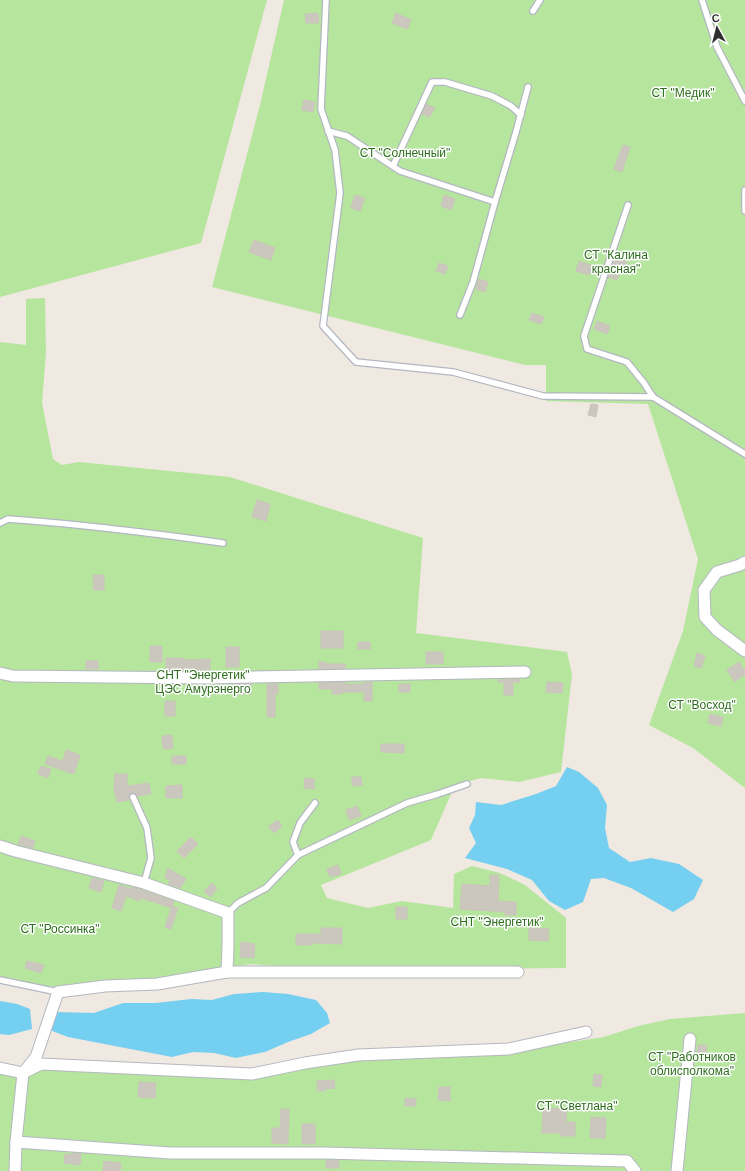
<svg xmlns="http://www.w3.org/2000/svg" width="745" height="1171" font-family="Arial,sans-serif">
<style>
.green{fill:#b6e59e}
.water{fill:#75cff0}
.building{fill:#cbc7bf;stroke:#cbc5ba}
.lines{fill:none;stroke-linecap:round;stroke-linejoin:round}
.lane-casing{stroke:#b4b7c1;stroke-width:8}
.street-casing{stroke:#b4b7c1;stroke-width:13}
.lane{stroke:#fff;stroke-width:5.5}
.street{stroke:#fff;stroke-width:11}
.labels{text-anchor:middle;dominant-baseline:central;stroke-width:3;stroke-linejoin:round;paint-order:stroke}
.park-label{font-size:12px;fill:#2c6e1b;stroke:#fff}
</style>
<rect width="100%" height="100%" fill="#efe9e1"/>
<g class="green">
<polygon points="0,0 267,0 201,243 0,297"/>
<polygon points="284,0 745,0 745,788 693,748 649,725 683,631 698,559 648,404 546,401 546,365 525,365 212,287 260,105"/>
<polygon points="45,298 46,352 42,403 53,459 62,465 79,462 230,477 423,538 416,633 567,652 572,674 561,772 519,782 481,778 455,785 431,840 321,885 327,898 368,908 402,901 453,908 454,874 472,866 500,873 525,885 566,918 566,968 470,969 303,968 252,964 220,968 158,979 64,988 39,985 0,976 0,342 26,345 26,299"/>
<polygon points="745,1013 745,1171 0,1171 0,1072 43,1069 186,1075 327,1062 552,1045 604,1037 638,1026 670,1019"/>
</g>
<g class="water">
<polygon points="567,767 579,772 598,788 607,805 605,828 609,848 630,862 651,858 679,864 703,880 694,899 673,912 631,888 604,878 591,879 583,902 565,910 549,901 532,880 507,869 465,858 476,843 469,828 475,815 476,802 501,805 536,794 556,786"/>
<polygon points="263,992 288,994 316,1000 327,1013 330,1023 311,1034 288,1042 265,1052 236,1058 214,1053 193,1052 172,1057 68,1037 47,1029 57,1012 94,1013 123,1003 156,1003 191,999 212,1000 234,994"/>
<polygon points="0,1001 17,1004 30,1009 32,1029 9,1035 0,1034"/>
</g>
<g class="building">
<polygon points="318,13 319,23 306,23 305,14"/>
<polygon points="396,13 411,20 407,29 392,23"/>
<polygon points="304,100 315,102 313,112 302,110"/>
<polygon points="426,104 435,108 429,117 422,114"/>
<polygon points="623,145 630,147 622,172 614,169"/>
<polygon points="355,195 365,198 360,211 351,208"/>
<polygon points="444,195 455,199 451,210 441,206"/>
<polygon points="254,240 275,248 271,260 249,252"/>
<polygon points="615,258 627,262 624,269 621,268 617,280 608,277"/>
<polygon points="579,261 602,269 600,276 589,272 589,275 576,271"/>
<polygon points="439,263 448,266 445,274 436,271"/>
<polygon points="479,279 488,282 485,292 476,289"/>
<polygon points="532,313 544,317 541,324 529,320"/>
<polygon points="597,321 610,326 607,334 594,329"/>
<polygon points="591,404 598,405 596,417 588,415"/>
<polygon points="257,500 270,504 266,521 252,517"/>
<polygon points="93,575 104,575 104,590 94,590"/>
<rect x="321" y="631" width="22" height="17"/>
<rect x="358" y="642" width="12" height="7"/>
<rect x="150" y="646" width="12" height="16"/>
<rect x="226" y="647" width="13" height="20"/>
<rect x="426" y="652" width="17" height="12"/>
<polygon points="697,653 705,656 701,668 694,666"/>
<polygon points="166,658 183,658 183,660 210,659 210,670 166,671"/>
<rect x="86" y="661" width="12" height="8"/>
<polygon points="319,662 326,662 326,664 345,664 345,668 319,669"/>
<polygon points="739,662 745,671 745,674 735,682 727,670"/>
<polygon points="520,679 520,682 513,682 513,695 504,695 504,682 498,682 498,680"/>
<polygon points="345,682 345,684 363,684 363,683 372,682 372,701 364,701 364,692 342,692 342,694 332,694 332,689 319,689 319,683"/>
<polygon points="547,682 563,683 562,693 546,692"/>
<rect x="235" y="684" width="16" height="10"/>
<polygon points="267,684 278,684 278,694 275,694 275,717 267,717"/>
<rect x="399" y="684" width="11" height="8"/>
<rect x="165" y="701" width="10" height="15"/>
<polygon points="710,714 723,717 721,726 708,723"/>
<polygon points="172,735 173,748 163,749 162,736"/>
<polygon points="381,744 404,744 404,753 381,752"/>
<polygon points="66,750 80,755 74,774 45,764 48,756 63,761"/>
<rect x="172" y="756" width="14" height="8"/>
<polygon points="41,766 51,769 48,778 38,774"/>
<polygon points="115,774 127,774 127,786 149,783 151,794 137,796 135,793 132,793 129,795 129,800 117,802 114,789"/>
<polygon points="352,777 361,777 362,785 352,786"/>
<polygon points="305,778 314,779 314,789 304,788"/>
<polygon points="182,785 182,798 166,798 166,786"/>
<polygon points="357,806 361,816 349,820 346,810"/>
<polygon points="278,820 282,826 274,833 269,826"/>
<polygon points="21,836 35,841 33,848 18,844"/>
<polygon points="191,837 198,844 184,858 177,851"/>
<polygon points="338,865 341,874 330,877 327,869"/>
<polygon points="168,868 186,879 180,888 168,884 170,880 165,878"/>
<polygon points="490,875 499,875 498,901 516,902 516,915 505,915 505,912 460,909 462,884 490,886"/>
<polygon points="92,878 104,881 101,892 89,888"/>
<polygon points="212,883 217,889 210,897 204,891"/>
<polygon points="119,885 132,889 132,887 142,890 174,901 172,906 178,908 171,929 165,927 171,908 160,904 141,898 140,901 126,896 121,911 112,908"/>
<rect x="396" y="907" width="11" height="12"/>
<polygon points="321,928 342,928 342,944 311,943 311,945 296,945 296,934 321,934"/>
<polygon points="529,928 549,929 548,941 529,940"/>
<polygon points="241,942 255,944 254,958 240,957"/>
<polygon points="27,961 44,965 41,973 25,968"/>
<polygon points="698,1045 707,1045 706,1054 697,1053"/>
<polygon points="594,1074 602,1075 601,1087 593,1086"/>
<polygon points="334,1080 335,1088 325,1089 325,1091 317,1091 317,1081"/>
<polygon points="139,1082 156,1083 155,1098 138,1097"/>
<polygon points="439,1087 450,1087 450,1101 438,1100"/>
<polygon points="405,1098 416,1099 416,1106 405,1106"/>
<polygon points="543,1108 567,1109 566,1122 575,1122 575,1136 561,1136 561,1133 542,1133"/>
<polygon points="281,1109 289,1109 288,1144 272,1143 272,1128 280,1128"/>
<polygon points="591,1117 606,1118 605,1138 590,1138"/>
<rect x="302" y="1124" width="13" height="20"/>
<polygon points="72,1153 81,1154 80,1165 64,1163 65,1154 72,1155"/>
<polygon points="326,1160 339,1161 339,1168 326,1168"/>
<polygon points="104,1161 121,1163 120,1171 103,1171"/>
</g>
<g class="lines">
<g class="lane-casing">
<g id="lane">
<polyline points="326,0 321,109 335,150 340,193 323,326 356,362 453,372 543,396 653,397 745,454"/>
<polyline points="702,0 717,47 745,101"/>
<polyline points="533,11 540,0"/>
<polyline points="328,131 347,136 400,171 495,202 516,132 528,87"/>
<polyline points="393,166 432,82 445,82 492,96 511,106 521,115"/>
<polyline points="745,190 745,211"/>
<polyline points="628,205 584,336 587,349 627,362 644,383 653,397"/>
<polyline points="460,315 473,282 495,202"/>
<path d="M0,523l8,-4c72,5 144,14 215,24"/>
<polyline points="133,797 147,828 151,858 144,883"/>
<polyline points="298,855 293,842 300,823 315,803"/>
<polyline points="228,913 238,903 266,888 298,855 407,803 438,794 467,784"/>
<polyline points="0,980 58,992"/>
</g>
</g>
<g class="street-casing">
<g id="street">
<polyline points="745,562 740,565 717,572 704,590 705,617 717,630 745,651"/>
<polyline points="0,673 13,676 205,678 525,672"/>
<polyline points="0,846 15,851 144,883 228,913 228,946 227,972"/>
<polyline points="0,1068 23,1073 41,1064 252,1074 305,1063 358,1055 509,1049 586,1032"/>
<polyline points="16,1142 170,1153 324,1153 627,1161 635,1171"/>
<polyline points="15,1171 16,1142 23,1073 36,1057 58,992 105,986 157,984 227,972 518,972"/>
<polyline points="677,1171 690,1039"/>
</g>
</g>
<use href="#lane" class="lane"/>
<use href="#street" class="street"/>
</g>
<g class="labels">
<g class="park-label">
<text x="683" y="93">СТ "Медик"</text>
<text x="405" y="153">СТ "Солнечный"</text>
<text x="616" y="255">СТ "Калина<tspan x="616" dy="14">красная"</tspan></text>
<text x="203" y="675">СНТ "Энергетик"<tspan x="203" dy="14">ЦЭС Амурэнерго</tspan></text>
<text x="702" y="705">СТ "Восход"</text>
<text x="497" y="922">СНТ "Энергетик"</text>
<text x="60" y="929">СТ "Россинка"</text>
<text x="692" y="1057">СТ "Работников<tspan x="692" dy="14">облисполкома"</tspan></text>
<text x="577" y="1106">СТ "Светлана"</text>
</g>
</g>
<g transform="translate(717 28) rotate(353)" stroke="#ffffff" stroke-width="3" paint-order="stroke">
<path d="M0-3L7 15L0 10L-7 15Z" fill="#2e2e2e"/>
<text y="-6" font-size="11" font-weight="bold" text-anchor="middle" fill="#2e2e2e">С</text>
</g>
</svg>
